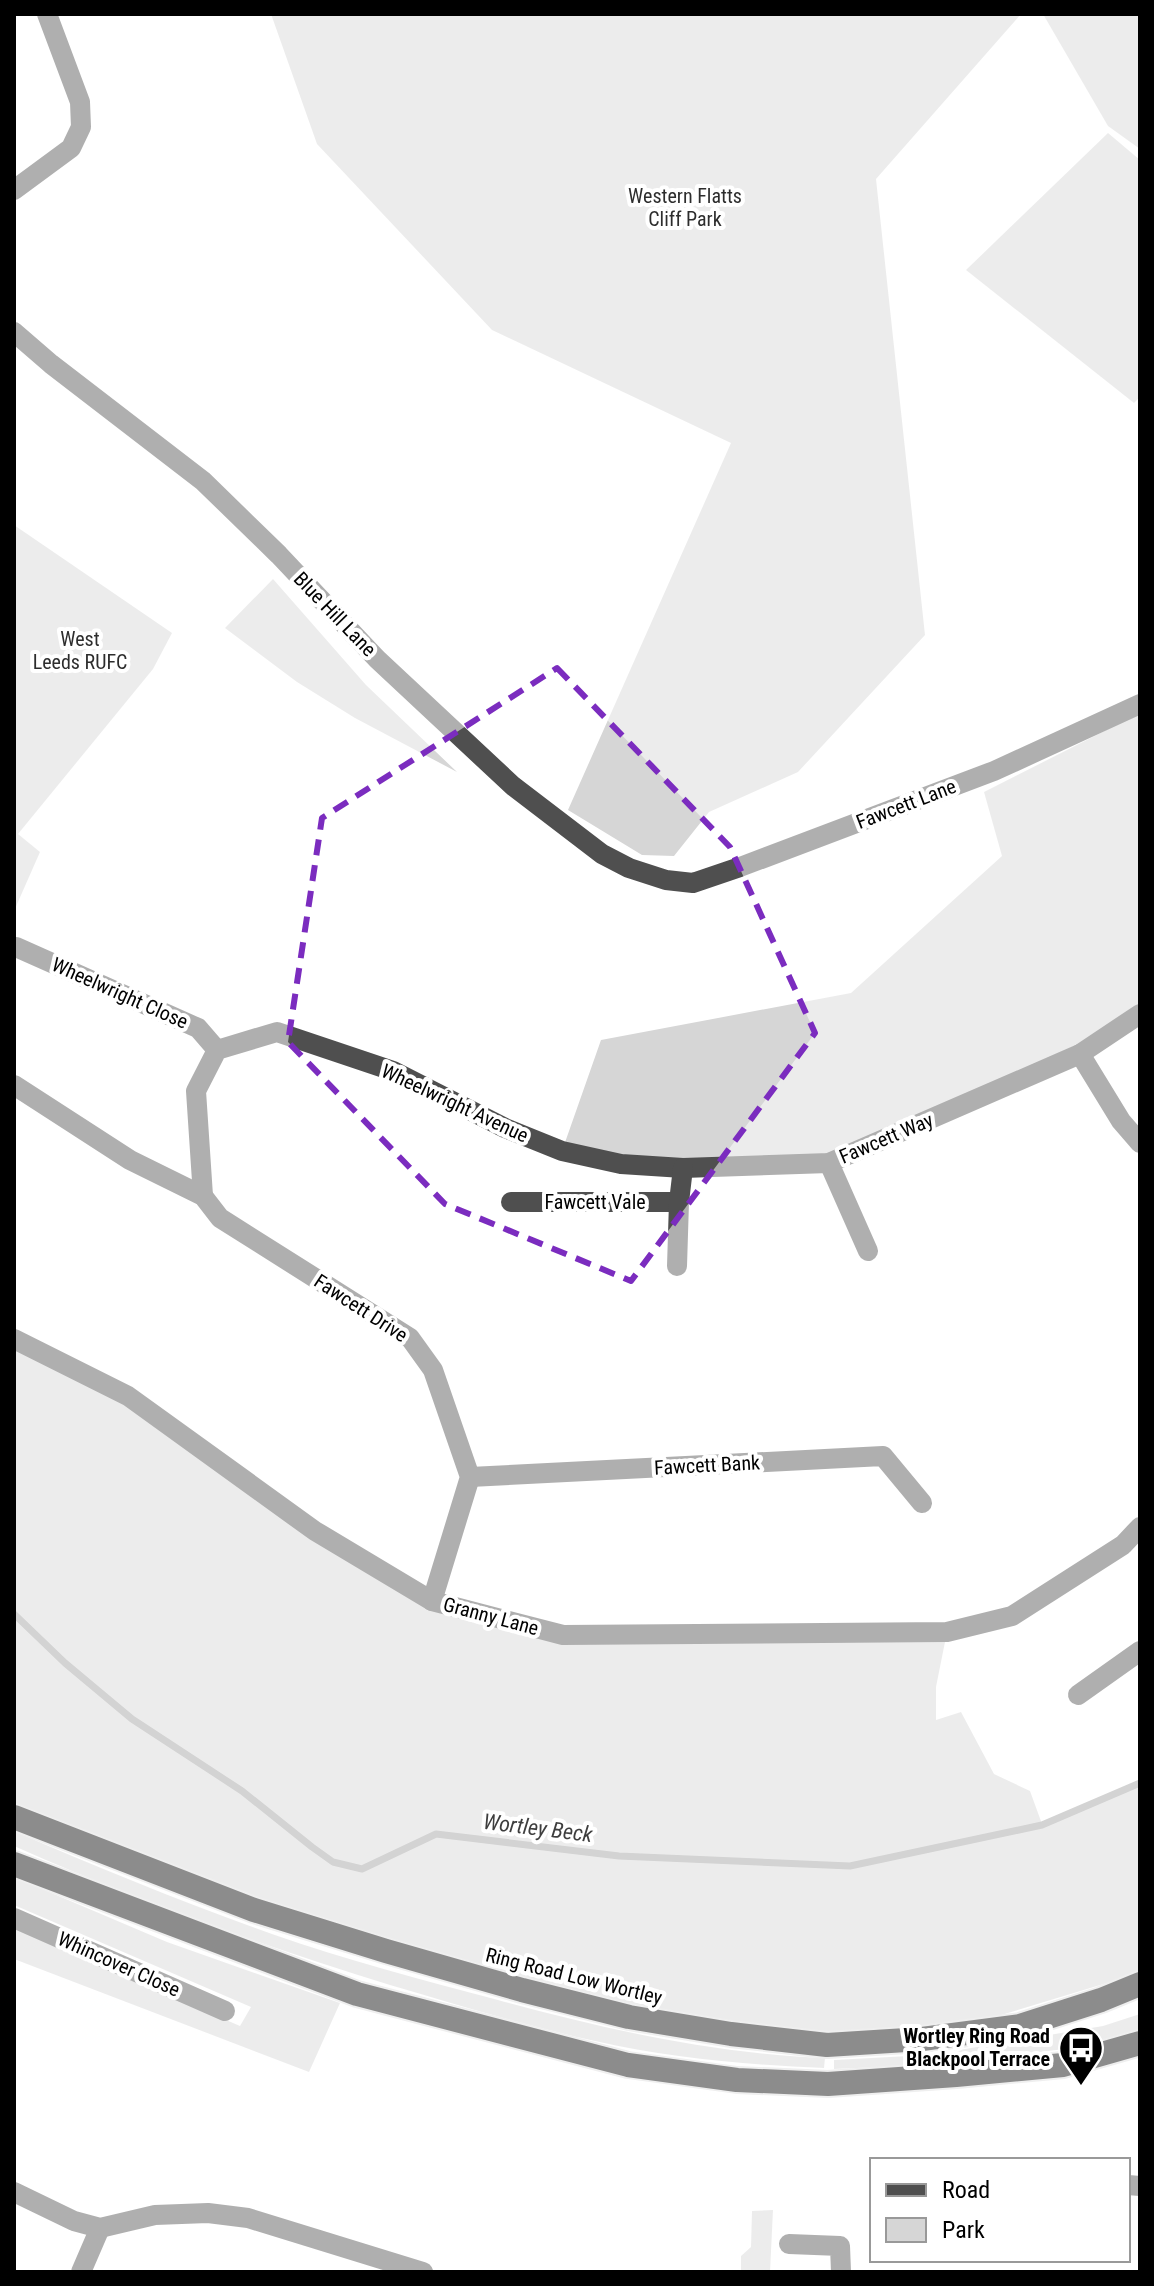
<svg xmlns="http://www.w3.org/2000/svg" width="1154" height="2286" font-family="'Roboto Condensed',sans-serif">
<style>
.green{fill:#d6d6d6}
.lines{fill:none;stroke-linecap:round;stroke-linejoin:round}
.stream{stroke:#9d9d9d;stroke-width:7}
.highway-casing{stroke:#dbdbdb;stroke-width:28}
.minor{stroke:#4f4f4f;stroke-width:20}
.highway{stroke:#000;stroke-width:24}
.marked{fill:none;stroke:#7b2cbf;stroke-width:6;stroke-dasharray:16 10;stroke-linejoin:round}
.labels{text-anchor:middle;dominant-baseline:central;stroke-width:8;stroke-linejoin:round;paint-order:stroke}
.park-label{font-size:20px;fill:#2d2d2d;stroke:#fff}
.street-label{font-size:20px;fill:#000;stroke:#fff}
.poi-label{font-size:20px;font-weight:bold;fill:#000;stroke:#fff;text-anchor:end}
.water-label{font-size:22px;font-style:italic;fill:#3e3e3e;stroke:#fff}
</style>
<rect width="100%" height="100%" fill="#fff"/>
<g class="green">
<polygon points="271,14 1021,14 876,179 925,635 798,772 709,812 674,856 642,855 568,810 731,443 492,330 317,144"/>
<polygon points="1043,14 1140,14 1140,149 1108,126"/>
<polygon points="1108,133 1140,160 1140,397 1134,403 966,270"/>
<polygon points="14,525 172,633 153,669 18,834 40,852 14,911"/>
<polygon points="273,579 366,685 457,772 355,718 297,682 225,628"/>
<polygon points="1140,713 1140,1014 829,1163 683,1168 562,1151 601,1040 851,993 1002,856 984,792"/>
<polygon points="14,1339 128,1396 432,1601 563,1635 947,1632 936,1687 936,1720 961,1712 994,1774 1030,1791 1042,1824 1140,1783 1140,1973 922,2039 827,2045 522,1990 14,1817"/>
<path d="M14,1831c85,37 171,72 258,103 74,26 151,46 226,66 106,29 217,54 327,58l-1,10c-76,-3 -154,-10 -229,-27 -69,-15 -137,-36 -205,-56 -129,-40 -252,-84 -376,-139z"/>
<polygon points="14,1877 167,1942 340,2003 309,2072 14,1959 14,1928 240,2026 251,2007 14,1905"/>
<polygon points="1140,2014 1140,2030 1082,2047 927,2065 834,2069 834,2060 927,2055 953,2051 1103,2026"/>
<polygon points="773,2210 770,2272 741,2272 741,2256 751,2247 752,2211"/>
</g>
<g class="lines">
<polyline class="stream" points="14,1614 65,1663 132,1719 242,1791 312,1847 333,1862 362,1869 436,1834 619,1856 850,1866 1042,1825 1140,1783"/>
<g class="highway-casing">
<g id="highway">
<polyline points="14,1817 254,1910 386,1951 522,1990 629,2017 731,2034 827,2045 922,2039 1020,2026 1101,2000 1140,1984"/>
<polyline points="14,1864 357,1994 628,2065 737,2080 828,2084 956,2075 1063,2065 1140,2043"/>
</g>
</g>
<g class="minor">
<polyline points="14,190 71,148 81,127 80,102 47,14"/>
<polyline points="14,332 51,364 203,481 279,555 377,659 513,786 602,854 629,868 666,880 693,883 740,867 994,771 1140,704"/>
<polyline points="16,947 198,1028 217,1050"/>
<polyline points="1080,1054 1121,1121 1140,1143"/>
<polyline points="14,1085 130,1160 203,1196 220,1218 410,1338 433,1370 470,1477 432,1601"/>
<polyline points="829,1163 868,1251"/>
<polyline points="203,1196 196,1091 217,1050 277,1032 393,1071 505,1128 562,1151 621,1164 683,1168 829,1163 1080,1054 1140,1014"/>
<polyline points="511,1202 679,1202"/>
<polyline points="677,1266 679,1202 683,1168"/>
<polyline points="14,1339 128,1396 315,1531 432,1601 563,1635 947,1632 1012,1616 1123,1545 1140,1527"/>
<polyline points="470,1477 883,1456 922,1503"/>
<polyline points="1078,1695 1140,1651"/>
<polyline points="14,1918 225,2011"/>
<polyline points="1128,2185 1140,2186"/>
<polyline points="14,2192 74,2221 100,2228 155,2215 208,2213 248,2218 423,2272"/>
<polyline points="789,2244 840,2246 841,2272"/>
<polyline points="81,2272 100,2228"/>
</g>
<use href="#highway" class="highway"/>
</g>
<path d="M0 0H1154V2286H0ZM557,668l173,179 85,186 -184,248 -186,-77 -157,-162 34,-224z" fill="#fff" fill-opacity=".55" fill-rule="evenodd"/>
<path class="marked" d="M557,668l173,179 85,186 -184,248 -186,-77 -157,-162 34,-224z"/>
<defs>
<g id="bus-pin" transform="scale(2.3)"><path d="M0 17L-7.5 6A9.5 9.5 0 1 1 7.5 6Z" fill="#000" stroke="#fff"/><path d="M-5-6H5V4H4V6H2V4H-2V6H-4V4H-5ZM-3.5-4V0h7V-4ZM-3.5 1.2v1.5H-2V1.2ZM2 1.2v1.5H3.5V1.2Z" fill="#fff"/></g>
</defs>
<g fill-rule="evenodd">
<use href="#bus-pin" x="1081" y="2048"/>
</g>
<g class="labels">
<g class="park-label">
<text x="685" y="196">Western Flatts<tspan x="685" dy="23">Cliff Park</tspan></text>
<text x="80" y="639">West<tspan x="80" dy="23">Leeds RUFC</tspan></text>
</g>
<g class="street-label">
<text transform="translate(335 614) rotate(46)">Blue Hill Lane</text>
<text transform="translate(906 804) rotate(-21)">Fawcett Lane</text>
<text transform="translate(120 993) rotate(24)">Wheelwright Close</text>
<text transform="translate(455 1103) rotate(25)">Wheelwright Avenue</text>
<text transform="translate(886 1138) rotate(-23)">Fawcett Way</text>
<text x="595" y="1202">Fawcett Vale</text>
<text transform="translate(361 1308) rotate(33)">Fawcett Drive</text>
<text transform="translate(707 1465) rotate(-3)">Fawcett Bank</text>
<text transform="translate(491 1616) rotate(15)">Granny Lane</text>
<text transform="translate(119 1964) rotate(24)">Whincover Close</text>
<text transform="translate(574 1976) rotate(14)">Ring Road Low Wortley</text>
</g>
<g class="poi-label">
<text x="1050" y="2036">Wortley Ring Road<tspan x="1050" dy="23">Blackpool Terrace</tspan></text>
</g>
<g class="water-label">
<text transform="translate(538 1828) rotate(7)">Wortley Beck</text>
</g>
</g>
<rect width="1154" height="2286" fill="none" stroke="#000000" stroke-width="32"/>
<rect x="870" y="2158" width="260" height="104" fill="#ffffff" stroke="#999999" stroke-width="2"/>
<rect x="886" y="2184" width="40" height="12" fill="#4f4f4f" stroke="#999999" stroke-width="2"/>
<text x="942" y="2198" font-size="24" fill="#000000">Road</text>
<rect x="886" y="2218" width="40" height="24" fill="#d6d6d6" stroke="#999999" stroke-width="2"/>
<text x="942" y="2238" font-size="24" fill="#000000">Park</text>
</svg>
